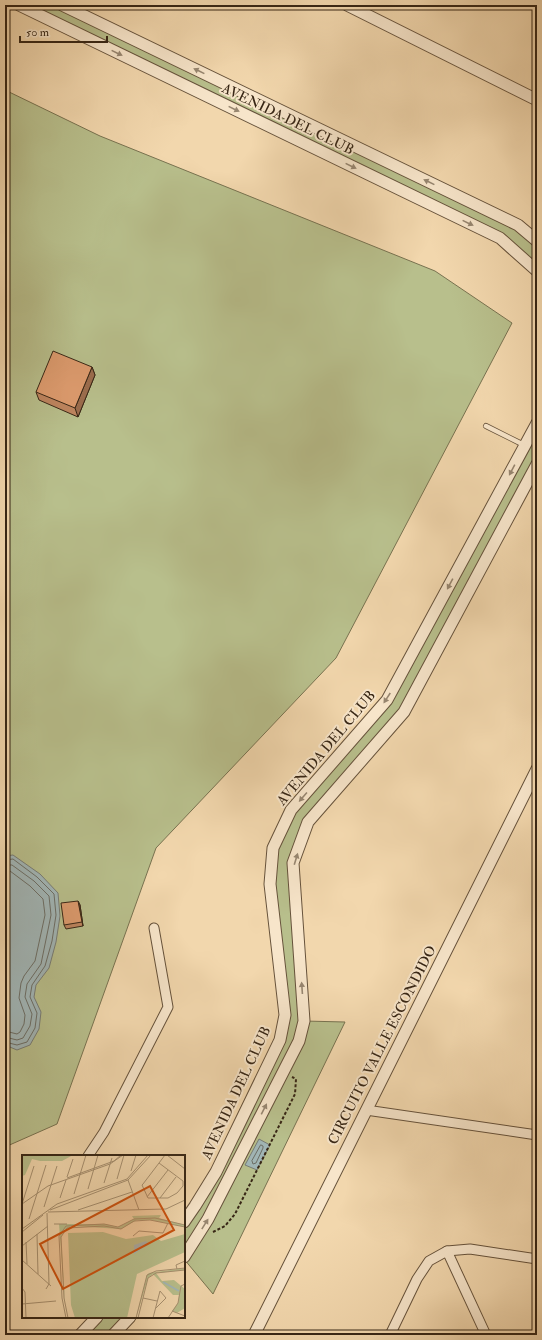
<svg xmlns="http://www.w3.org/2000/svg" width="542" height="1340" font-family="'IM FELL Double Pica',serif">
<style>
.green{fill:#b8bf8c;stroke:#787250}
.water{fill:#a1b6b7;stroke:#777c76}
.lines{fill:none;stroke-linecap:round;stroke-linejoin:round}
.shore{stroke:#6c6e66;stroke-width:1}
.service-casing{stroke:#66523b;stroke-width:6}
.minor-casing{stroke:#66523b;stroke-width:11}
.tertiary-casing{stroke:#66523b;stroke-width:13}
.path{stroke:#372615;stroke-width:2;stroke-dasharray:3 2;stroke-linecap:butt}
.service{stroke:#f7e5ca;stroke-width:4.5}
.minor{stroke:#f7e5ca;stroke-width:9}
.tertiary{stroke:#f7e5ca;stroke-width:11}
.wall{fill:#be855f;stroke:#372615}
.shaded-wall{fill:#9b6c4d;stroke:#372615}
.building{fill:#dd9b6e;stroke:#372615}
.oneway{fill:#978670}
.labels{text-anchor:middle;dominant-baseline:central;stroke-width:4;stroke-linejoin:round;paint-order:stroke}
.street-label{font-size:14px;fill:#372615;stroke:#f7e5ca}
.inset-river{fill:none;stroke:#a1b6b7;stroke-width:2}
.inset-road{fill:none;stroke:#a79070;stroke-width:1}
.view{fill:#cd510d;fill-opacity:0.15;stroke:#cd510d;stroke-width:2}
.inset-edge{fill:none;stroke:#372615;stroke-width:2}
</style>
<rect width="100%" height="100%" fill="#f2d7ad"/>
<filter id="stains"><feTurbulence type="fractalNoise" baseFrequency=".005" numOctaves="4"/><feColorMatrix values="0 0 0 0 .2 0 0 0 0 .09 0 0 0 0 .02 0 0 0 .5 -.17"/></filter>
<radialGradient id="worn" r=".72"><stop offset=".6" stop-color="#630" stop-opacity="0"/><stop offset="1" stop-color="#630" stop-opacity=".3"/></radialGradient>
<g class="green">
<polygon points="19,5 62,5 537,235 537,271 500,238"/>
<polygon points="5,90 100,136 435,271 512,323 336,658 156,848 57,1124 5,1147"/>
<polygon points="537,424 537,464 404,712 308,822 293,863 304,1021 345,1022 213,1294 184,1259 184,1222 216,1172 285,1015 270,884 273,848 291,810 387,700"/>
<polygon points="97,1317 130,1317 114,1335 81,1335"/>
</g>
<g class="water">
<polygon points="13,855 40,874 58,893 60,916 56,942 49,968 36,985 34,997 41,1012 39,1029 30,1045 17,1050 5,1045 5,856"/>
<polygon points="259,1139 270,1145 257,1170 245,1165"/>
</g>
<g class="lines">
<g class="shore">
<polyline points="5,860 13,859 37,877 54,894 56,915 52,941 45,966 32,985 30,997 37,1013 35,1028 27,1042 17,1045 5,1042"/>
<polyline points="5,865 12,865 34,881 49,896 51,915 41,964 27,984 25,997 32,1014 30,1026 23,1038 17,1040 5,1037"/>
<polyline points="5,871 10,871 30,886 43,899 45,915 35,961 24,976 21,983 19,998 25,1015 24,1024 20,1032 17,1034 5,1031"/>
<polygon points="261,1145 263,1146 263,1148 256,1163 253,1164 252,1161"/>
</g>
<g class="service-casing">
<polyline id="service" points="486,426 524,445"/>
</g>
<g class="minor-casing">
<g id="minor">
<polyline points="366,1110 537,1135"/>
<polyline points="88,1156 104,1132 168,1007 154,928"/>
<polyline points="447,1251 486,1335"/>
<polyline points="390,1335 417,1279 429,1261 447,1251 470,1249 537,1259"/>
</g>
</g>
<g class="tertiary-casing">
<g id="tertiary">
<polyline points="19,5 500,238 537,271"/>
<polyline points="62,5 518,225 537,241"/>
<polyline points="347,5 537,100"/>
<polyline points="184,1222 195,1206 216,1172 280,1040 285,1015 270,884 273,848 291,810 387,700 537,423"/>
<polyline points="184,1257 208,1219 299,1041 304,1021 293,863 308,822 404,712 537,464"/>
<polyline points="80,1335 97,1317"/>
<polyline points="113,1335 130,1317"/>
<polyline points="254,1335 537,769"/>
</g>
</g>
<polyline class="path" points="213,1232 225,1226 235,1214 295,1094 296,1079 292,1077"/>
<use href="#service" class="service"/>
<use href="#minor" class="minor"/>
<use href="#tertiary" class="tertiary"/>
</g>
<g class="wall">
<polygon points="92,367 95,375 78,417 39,400 36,392"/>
<polygon points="78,901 80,905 83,926 66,929 64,925"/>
</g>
<g class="shaded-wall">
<polygon points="92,367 95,375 78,417 75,408"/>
<polygon points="78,901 80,905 83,926 82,922"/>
</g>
<g class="building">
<polygon points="53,351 92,367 75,408 36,392"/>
<polygon points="78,901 82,922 64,925 61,903"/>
</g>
<defs><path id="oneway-solid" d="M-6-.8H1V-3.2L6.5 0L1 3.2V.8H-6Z"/></defs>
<g class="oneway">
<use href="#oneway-solid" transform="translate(117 53) rotate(26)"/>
<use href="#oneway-solid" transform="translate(199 71) rotate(-154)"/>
<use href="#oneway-solid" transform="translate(234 109) rotate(26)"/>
<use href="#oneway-solid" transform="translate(351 166) rotate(26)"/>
<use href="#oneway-solid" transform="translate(429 182) rotate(-154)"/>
<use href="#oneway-solid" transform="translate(468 223) rotate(26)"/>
<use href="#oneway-solid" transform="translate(512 470) rotate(118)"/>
<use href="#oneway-solid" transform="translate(450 584) rotate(118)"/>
<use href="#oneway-solid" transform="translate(387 698) rotate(123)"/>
<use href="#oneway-solid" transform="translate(303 797) rotate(131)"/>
<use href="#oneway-solid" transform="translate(296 859) rotate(-73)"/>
<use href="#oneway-solid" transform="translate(302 988) rotate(-94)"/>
<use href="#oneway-solid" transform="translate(264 1109) rotate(-63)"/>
<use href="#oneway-solid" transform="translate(205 1224) rotate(-58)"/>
</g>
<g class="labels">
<g class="street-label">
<text transform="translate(288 119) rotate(26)">AVENIDA DEL CLUB</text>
<text transform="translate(326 748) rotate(-50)">AVENIDA DEL CLUB</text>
<text transform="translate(382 1045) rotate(-63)">CIRCUITO VALLE ESCONDIDO</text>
<text transform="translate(236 1093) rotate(-65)">AVENIDA DEL CLUB</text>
</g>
</g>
<g transform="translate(22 1155)">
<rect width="163" height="163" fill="#f2d7ad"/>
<path d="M0,0h51l-11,6h-22l-8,-2 -7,16 -3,1zM139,60l-2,3 26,7v2l-35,-7h-13l-16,9 -49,-3 -8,4 -3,7 5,81 -7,-94h45l14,3 16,-8 -2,-3zM81,77l23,7 27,-4 8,6 24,-7v18l-48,22 -10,44h-52l-4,-13 -3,-72zM163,113v2l-29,3 6,8 12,-1 11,9v19l-8,5 -5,-2 6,-8 1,-8h-6l-20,-21 -5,4 -12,40 11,-43 2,-2z" fill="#b8bf8c"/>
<path d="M124,86l3,3 -15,10v-9z" fill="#a1b6b7"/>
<path class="inset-river" d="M141,127l16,9"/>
<path class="inset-road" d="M145,0l18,14M137,8l24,18v5l-6,7 -9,5h-20l-6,-13 1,-1 16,-21 6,-8M109,16l5,-16M45,22l6,-18M45,23l47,-17 7,-6M95,24l7,-24M106,25l11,30M82,28l8,-25M66,34l10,-34M52,39l12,-39M125,42l21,-27M38,43l6,-18M138,43l16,-21M0,49l26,-18 62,-22 13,-9M0,49l12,-38M22,52l13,-41M28,55l78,-30 23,-25M56,55l54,-18M26,57l118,-3 19,-9M7,64l17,-54M32,69h13M0,74l35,-25 70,-25 21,-24M0,77l21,-17M15,79l1,40M111,81l6,-5 24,2 5,-10M4,87l1,22M0,91l26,-20M0,105l29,26M155,114l-1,-4 9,-4M0,133l3,4 1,26M24,134l3,-5 -2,-71M121,143l14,3M0,149l34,-3M133,154l11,-11 -6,-7M150,156l13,5M44,163l-4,-20 -3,-62 7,-10 38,-2 14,3 16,-8 21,-1 30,7M46,163l-4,-20 -3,-61 6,-9 37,-2 17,3 13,-8 16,-1 35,7M114,163l11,-43 9,-4 29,-3M116,163l10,-40 8,-5 29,-3M131,163l7,-27M146,163l10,-15 3,-17 4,-2"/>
<path class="view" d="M128,31l24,44 -111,59 -23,-45z"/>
<rect width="163" height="163" class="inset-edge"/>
</g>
<rect width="542" height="1340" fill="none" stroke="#f2d7ad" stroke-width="20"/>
<rect x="6" y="6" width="530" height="1328" fill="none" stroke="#372615" stroke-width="2"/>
<rect x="10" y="10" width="522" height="1320" fill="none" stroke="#372615"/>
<path d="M20 36v6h87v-6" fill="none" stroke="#372615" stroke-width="2"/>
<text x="26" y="36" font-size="12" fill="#372615" stroke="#f7e5ca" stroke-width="3" paint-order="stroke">50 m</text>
<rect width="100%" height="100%" filter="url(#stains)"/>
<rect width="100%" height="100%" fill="url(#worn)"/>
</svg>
